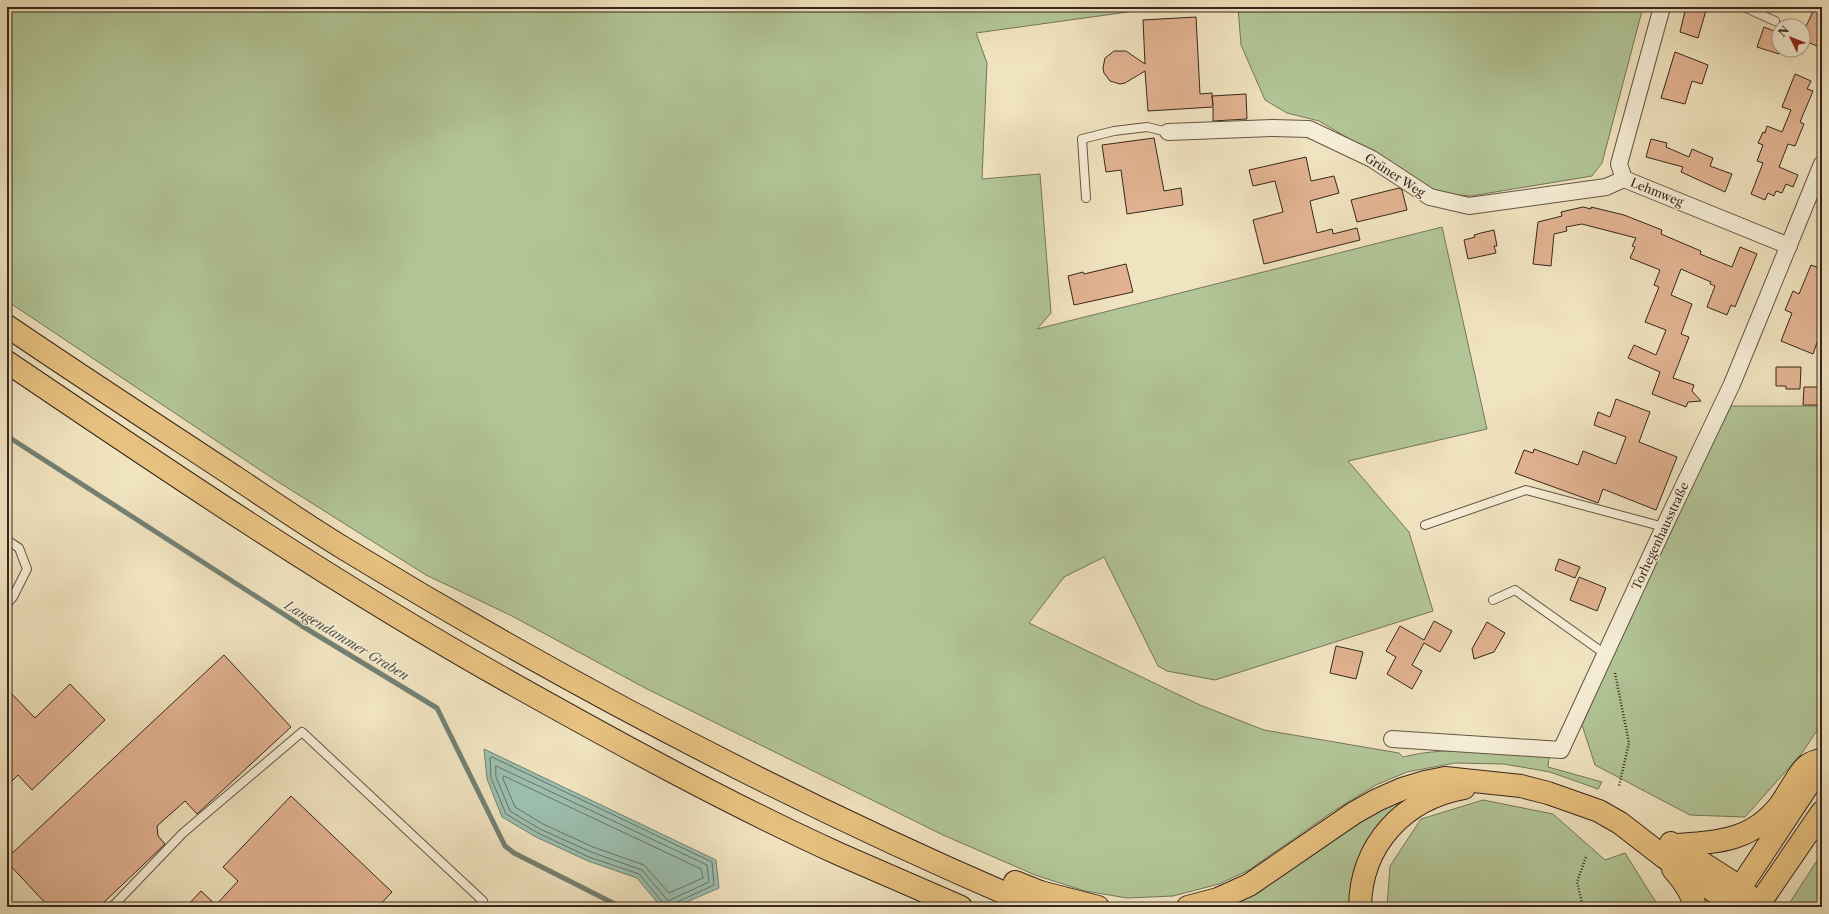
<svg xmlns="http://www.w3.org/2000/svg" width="1829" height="914" font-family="'Libre Caslon Text',serif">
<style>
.green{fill:#b2c597;stroke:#75765a}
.water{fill:#9bbeae;stroke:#738174}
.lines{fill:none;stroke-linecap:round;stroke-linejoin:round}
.shore{stroke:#6a7266;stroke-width:1}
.stream{stroke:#738174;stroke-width:5}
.building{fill:#e2b392;stroke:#38261d}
.lane-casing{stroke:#665546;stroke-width:10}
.street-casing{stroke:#665546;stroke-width:18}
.primary-casing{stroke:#38261d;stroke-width:24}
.highway-casing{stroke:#38261d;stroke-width:24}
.path{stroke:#38261d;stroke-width:2.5;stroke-dasharray:1 2;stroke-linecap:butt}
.lane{stroke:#f5edd5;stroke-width:8}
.street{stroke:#f5edd5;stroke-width:16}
.primary{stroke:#e8c280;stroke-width:22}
.highway{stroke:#e8c280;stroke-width:22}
.labels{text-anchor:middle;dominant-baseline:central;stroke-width:3;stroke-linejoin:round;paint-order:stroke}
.street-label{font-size:12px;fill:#38261d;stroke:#f5edd5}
.water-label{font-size:13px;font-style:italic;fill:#565448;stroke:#f5edd5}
</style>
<rect width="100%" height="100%" fill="#f0e3bf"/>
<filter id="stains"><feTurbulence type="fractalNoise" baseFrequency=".005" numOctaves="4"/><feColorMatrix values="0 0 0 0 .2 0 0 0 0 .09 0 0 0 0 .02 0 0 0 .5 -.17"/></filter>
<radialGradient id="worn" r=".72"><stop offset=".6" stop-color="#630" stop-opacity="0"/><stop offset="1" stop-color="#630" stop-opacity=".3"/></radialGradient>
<g class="green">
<path d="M7,7h1157l-188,26 11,30 -5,116 58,-5 11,139 -14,16 405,-102 45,202 -139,32 61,71 24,79 -218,69 -48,-9 -9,-5 -54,-109 -40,20 -35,46 171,82 64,25 135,23 4,4c48,-12 97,-4 146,0l-1,10 54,15 -4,7 -48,-17 -46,-8 -49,-1 -48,9 -31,13 -41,25 -86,60 -30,14 -46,12 -46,2 -42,-7 -50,-16 -92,-40 -296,-146 -135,-73 -86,-41 -154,-97 -265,-177z"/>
<polygon points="1238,7 1643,7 1602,163 1592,176 1471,196 1434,193 1387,161 1319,121 1287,113 1265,100 1241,45"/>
<polygon points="1731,406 1822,406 1822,723 1802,753 1745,817 1690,815 1595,765 1582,725 1652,568"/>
<polygon points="1401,796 1417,798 1354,907 1210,907"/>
<polygon points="1483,800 1553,814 1605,860 1625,853 1657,904 1656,907 1387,907 1390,866 1421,819"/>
<polygon points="1822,853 1822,907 1787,907"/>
</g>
<polygon class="water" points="484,749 716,860 719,888 675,907 661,907 637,878 588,861 536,837 502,817 487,779"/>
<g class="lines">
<g class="shore">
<polygon points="496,766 707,865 709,882 668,901 642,870 591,852 540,829 510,811 496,777"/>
<polygon points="504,776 701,869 703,878 669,893 644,865 593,847 543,824 515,807 503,779"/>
<polyline points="664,907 663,903 639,874 589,857 538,833 506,814 491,778 490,758 492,757 712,862 714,885 677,902 675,907"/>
</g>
<polyline class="stream" points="7,436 302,626 437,708 505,846 514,853 621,907"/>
</g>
<g class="building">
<polygon points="1686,7 1707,7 1698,38 1680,32"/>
<polygon points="1815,7 1822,7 1822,33 1817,46 1803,40 1803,33"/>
<polygon points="1196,17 1200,94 1212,93 1213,106 1212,96 1246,94 1247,119 1213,121 1213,107 1148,111 1145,71 1125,83 1120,84 1110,81 1104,73 1103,68 1105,58 1114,51 1126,51 1145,64 1143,20"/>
<polygon points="1764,27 1779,33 1779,54 1757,47"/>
<polygon points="1675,52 1708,65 1702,84 1692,81 1685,104 1661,98"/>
<polygon points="1795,74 1811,81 1807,89 1813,91 1800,122 1804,124 1795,146 1788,144 1779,167 1798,175 1793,187 1786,184 1782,193 1776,191 1774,196 1768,193 1765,200 1751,194 1763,163 1757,161 1763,145 1758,143 1763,132 1765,133 1767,126 1782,132 1791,110 1782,107"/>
<polygon points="1154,138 1164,191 1181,188 1183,205 1127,214 1121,170 1106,172 1102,145"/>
<polygon points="1651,139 1667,143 1666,147 1689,157 1692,149 1713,158 1710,166 1732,174 1725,192 1681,172 1683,167 1646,157"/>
<polygon points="1306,157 1311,181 1334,176 1339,193 1310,201 1317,233 1332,229 1333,234 1357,228 1360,240 1264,264 1253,220 1283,212 1275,181 1253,186 1249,170"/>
<polygon points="1399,188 1402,190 1407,210 1357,222 1351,200"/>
<polygon points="1583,207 1591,209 1591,207 1624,215 1662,230 1661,234 1701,251 1700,254 1732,267 1740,247 1757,254 1735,307 1731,305 1727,315 1707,307 1715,286 1710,284 1711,282 1681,269 1671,295 1692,304 1681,334 1689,337 1673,378 1694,385 1692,391 1701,401 1688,402 1686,407 1652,394 1660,372 1628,358 1634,345 1656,355 1666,330 1645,322 1659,287 1654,285 1660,270 1630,258 1635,247 1632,246 1636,238 1582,224 1566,227 1567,231 1554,234 1551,266 1533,264 1538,222 1562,216 1561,212"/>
<polygon points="1494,230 1497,246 1494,246 1496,253 1468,259 1464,240 1475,237 1474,235 1481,233"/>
<polygon points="1126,264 1133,292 1074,305 1068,276 1083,272 1084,274"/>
<polygon points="1811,265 1822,269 1822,342 1818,340 1813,354 1781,341 1792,313 1785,310 1793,291 1799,294"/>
<polygon points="1776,367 1801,367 1800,389 1786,389 1786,386 1776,386"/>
<polygon points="1804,387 1822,387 1822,405 1803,405"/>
<polygon points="1616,399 1650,412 1639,442 1677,457 1656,510 1603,489 1598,503 1515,473 1524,450 1533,453 1534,449 1578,465 1583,451 1616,464 1626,437 1594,425 1598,412 1610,417"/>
<polygon points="1559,559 1580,567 1575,578 1555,570"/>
<polygon points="1579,577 1606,588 1597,611 1570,600"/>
<polygon points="1434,621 1452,631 1440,652 1424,643 1412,665 1422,671 1412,689 1387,674 1396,657 1386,651 1400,626 1424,640"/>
<polygon points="1487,622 1505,633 1494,652 1474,659 1472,649"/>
<polygon points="1336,646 1363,652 1356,679 1330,673"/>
<polygon points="224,655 291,727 197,814 185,801 157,826 158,836 165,844 99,907 49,907 7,862 7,858"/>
<polygon points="70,684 105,720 32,790 18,775 7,786 7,689 35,718"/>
<polygon points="291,796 392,892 378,907 186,907 201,891 216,905 238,881 223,867"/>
</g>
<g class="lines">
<g class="lane-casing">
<g id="lane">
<polyline points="1744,7 1775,21"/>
<polyline points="1086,198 1082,139 1114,131 1147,127 1168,132"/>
<polyline points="1425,525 1526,490 1664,527"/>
<polyline points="7,540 19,548 27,569 13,597 7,604"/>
<polyline points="1493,600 1515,590 1605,654"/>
<polyline points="112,907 183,833 302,732 483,901 478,907"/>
</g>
</g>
<g class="street-casing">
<g id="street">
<polyline points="1662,7 1619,164 1624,179 1789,246"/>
<polyline points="1168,132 1273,128 1309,129 1372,159 1430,197 1469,206 1606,187 1624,179"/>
<polyline points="1392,739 1561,750 1664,527 1732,384 1822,164"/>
</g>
</g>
<g class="primary-casing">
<g id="primary">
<polyline points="1730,903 1822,764"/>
<polyline points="1757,907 1822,812"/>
</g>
</g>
<g class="highway-casing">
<g id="highway">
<path d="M7,326c75,51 152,101 228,151 36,24 72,49 110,72 222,135 452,256 692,358"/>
<path d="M7,362c164,111 331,224 504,321 107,60 216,120 328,171 41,18 81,35 122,53"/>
<polyline points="1671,843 1740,887 1750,897 1754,907"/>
<path d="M1676,845c42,-3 76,-4 104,-40 7,-9 20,-35 28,-40 4,-3 10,-4 14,-6"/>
<path d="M1673,869c10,11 19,23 22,38"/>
<polyline points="1015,882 1040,892 1098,907"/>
<polyline points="1188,907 1218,899 1249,885 1354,813 1377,800 1402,789 1425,782 1445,778 1521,786 1548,793 1599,811 1620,823 1664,857 1737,907"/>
<path d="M1360,907c1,-63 44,-108 104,-119"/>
</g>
</g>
<g class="path">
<polyline points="1615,673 1629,743 1619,786"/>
<polyline points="1583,907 1577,882 1586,857"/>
</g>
<use href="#lane" class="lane"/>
<use href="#street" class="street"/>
<use href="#primary" class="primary"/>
<use href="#highway" class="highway"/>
</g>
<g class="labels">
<g class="street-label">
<text transform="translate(1395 175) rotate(33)">Grüner Weg</text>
<text transform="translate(1657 192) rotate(22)">Lehmweg</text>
<text transform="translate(1660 536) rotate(-65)">Torhegenhausstraße</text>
</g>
<g class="water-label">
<text transform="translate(347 640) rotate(31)">Langendammer Graben</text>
</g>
</g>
<rect width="1829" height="914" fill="none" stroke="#f0e3bf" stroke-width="24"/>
<rect x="8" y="8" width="1813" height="898" fill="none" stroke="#38261d" stroke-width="2"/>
<rect x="12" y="12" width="1805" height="890" fill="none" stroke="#38261d"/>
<g transform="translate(1791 38) rotate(313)"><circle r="19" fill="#f5edd5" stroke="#a99d8b"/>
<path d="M0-3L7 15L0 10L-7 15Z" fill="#8f2418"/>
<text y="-6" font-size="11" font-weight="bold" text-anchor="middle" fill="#38261d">N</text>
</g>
<rect width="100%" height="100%" filter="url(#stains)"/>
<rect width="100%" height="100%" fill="url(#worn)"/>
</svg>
